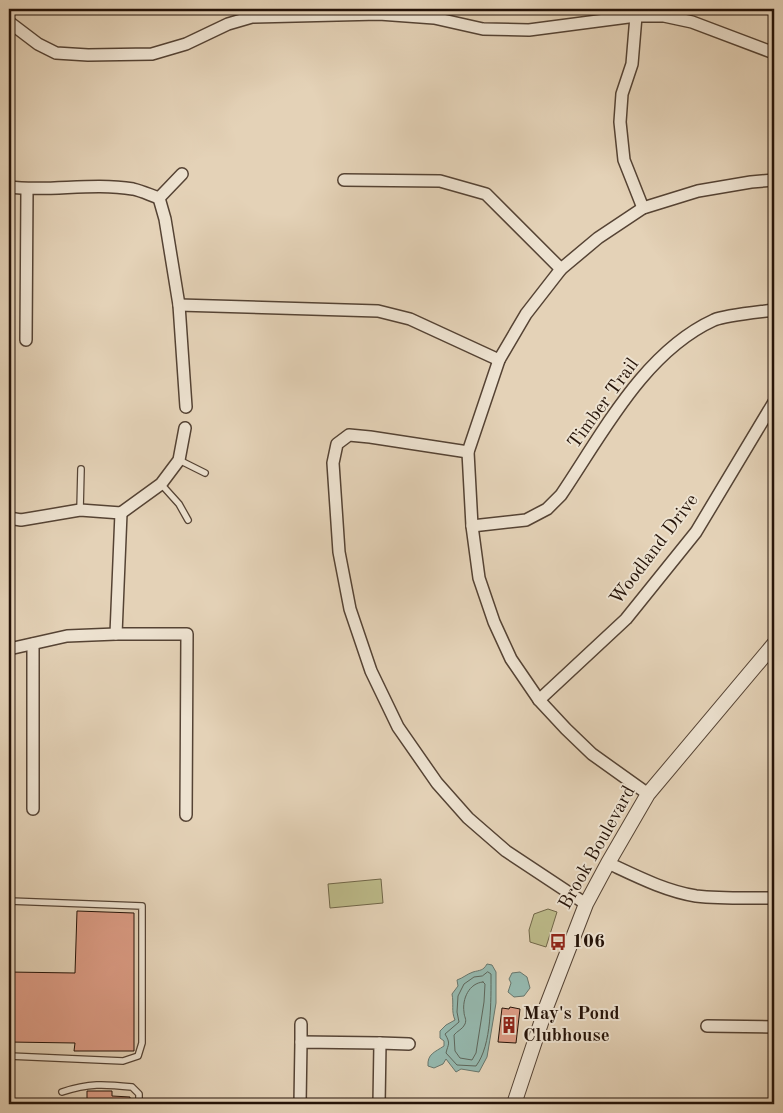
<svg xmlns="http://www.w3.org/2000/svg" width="783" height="1113" font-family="'Old Standard TT',serif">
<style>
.green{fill:#bcba89;stroke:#706648}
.water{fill:#95b8ae;stroke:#68766c}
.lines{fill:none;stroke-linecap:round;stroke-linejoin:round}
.shore{stroke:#5d665b;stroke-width:1}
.building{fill:#dc9c85;stroke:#251308}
.service-casing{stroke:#554334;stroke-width:8}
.minor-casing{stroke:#554334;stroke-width:14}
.tertiary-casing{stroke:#554334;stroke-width:16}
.service{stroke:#ede2d0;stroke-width:5.5}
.minor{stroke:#ede2d0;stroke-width:11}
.tertiary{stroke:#ede2d0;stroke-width:14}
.labels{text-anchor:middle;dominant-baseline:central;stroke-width:4;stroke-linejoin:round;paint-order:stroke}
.street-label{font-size:19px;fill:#251308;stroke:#ede2d0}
.poi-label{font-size:19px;font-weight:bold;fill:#251308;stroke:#ede2d0;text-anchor:start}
</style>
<rect width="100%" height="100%" fill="#e4d2b7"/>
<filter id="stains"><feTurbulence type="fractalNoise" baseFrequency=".004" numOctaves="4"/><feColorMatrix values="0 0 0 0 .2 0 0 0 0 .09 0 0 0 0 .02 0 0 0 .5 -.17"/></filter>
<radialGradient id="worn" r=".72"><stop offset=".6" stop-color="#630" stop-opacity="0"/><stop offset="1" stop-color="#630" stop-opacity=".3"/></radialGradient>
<g class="green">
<polygon points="381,879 383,903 330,908 328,884"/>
<polygon points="548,909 557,912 546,947 530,942 529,930 534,914"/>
</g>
<g class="water">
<path d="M487,964l5,1 4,7v31l-9,54 -8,15 -18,-3 -5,3 -10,-13 -3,5 -9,4 -6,-2c-1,-12 7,-14 16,-20v-5l-4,-3v-7l6,-6 9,-5c-4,-9 -1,-16 -3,-26l6,-8 -1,-6c6,-2 10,-6 16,-8 7,-2 10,-1 14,-8z"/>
<polygon points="520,972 527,977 530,988 524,996 514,997 508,992 511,983 509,979 512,973"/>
</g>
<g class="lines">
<g class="shore">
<path d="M488,972l3,2c0,26 1,71 -15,92l-19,-1 -11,-12c2,-9 5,-9 -1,-19l14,-12 -2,-10 1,-16 6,-12 10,-7 8,-1z"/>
<path d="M483,982l2,2 -1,18 -8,51 -4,7 -12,-2 -5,-7 -1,-16c3,-4 9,-6 11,-11 2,-5 -1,-7 -1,-12 -2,-13 5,-29 19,-30z"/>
</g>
</g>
<g class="building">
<polygon points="77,911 134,913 134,1051 74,1051 75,1043 9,1042 9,972 75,973"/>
<polygon points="510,1007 520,1009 516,1043 498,1042 502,1008 509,1009"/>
<polygon points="87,1091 112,1091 112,1096 130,1097 130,1104 87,1104"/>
</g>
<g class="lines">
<g class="service-casing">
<g id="service">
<polyline points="179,460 205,473"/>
<polyline points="161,484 179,504 188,520"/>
<polyline points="80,510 81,469"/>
<polyline points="9,901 142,906 142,1043 138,1056 123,1061 9,1056"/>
<path d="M62,1092c27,-9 42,-8 70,-5l7,7v10"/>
</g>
</g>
<g class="minor-casing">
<g id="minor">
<polyline points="636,16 632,64 622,94 620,122 624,160 643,208"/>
<polyline points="9,22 38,44 56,53 88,55 152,54 186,44 228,24 252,17 379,14 434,18 483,29 529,30 636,16 664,16 692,22 774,53"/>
<polyline points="344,180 440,181 486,194 561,269"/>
<path d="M9,187c41,5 83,-5 124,2 9,2 17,6 26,9l23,-24"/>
<polyline points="159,198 165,219 179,305 186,407"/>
<polyline points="179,305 378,311 410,319 499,360"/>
<polyline points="26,340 27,189"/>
<polyline points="468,452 370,437 349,435 337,444 333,463 339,552 350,609 371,671 398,727 437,783 468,818 506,851 586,904"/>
<polyline points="121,513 161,484 179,460 185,428"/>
<polyline points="9,518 21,520 80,510 121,513"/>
<path d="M472,526l54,-6 21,-11 14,-14c42,-62 83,-143 153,-175 12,-5 46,-8 60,-10"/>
<polyline points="116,634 121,513"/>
<polyline points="33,644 33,809"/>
<polyline points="9,649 67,636 116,634 187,634 186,815"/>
<polyline points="539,700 626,619 696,532 774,402"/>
<polyline points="648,794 592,754 566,729 539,700 511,659 494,622 479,578 472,526 468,452 499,360 526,314 561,269 598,238 643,208 698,191 751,182 774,180"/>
<path d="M608,863c28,13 57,28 88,33 26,3 53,2 78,2"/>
<polyline points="301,1024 301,1042"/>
<polyline points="707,1026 774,1027"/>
<polyline points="380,1043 409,1044"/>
<polyline points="300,1104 301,1042 380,1043 379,1104"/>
</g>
</g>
<g class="tertiary-casing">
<polyline id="tertiary" points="514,1104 547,1005 586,904 608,863 648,794 774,644"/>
</g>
<use href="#service" class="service"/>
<use href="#minor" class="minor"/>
<use href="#tertiary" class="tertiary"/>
</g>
<defs>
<g id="bus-bare" transform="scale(1.35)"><path d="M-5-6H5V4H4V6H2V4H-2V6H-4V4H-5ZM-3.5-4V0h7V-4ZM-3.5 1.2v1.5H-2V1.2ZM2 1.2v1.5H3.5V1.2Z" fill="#8f2418" stroke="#ede2d0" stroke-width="2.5" paint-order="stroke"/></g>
<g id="building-bare" transform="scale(1.35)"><path d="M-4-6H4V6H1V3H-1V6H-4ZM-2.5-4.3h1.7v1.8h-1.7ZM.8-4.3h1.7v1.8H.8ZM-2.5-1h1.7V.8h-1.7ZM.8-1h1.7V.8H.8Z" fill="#8f2418" stroke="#ede2d0" stroke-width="2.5" paint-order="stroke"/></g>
</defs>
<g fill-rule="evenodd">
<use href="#bus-bare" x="558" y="942"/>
<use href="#building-bare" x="509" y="1025"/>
</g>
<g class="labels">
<g class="street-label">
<text transform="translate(604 404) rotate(-54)">Timber Trail</text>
<text transform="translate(655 550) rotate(-53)">Woodland Drive</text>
<text transform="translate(598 848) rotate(-61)">Brook Boulevard</text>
</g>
<g class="poi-label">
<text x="572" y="942">106</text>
<text x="523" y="1014">May's Pond<tspan x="523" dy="22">Clubhouse</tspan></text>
</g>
</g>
<rect width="783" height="1113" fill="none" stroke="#e4d2b7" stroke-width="30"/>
<rect x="10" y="10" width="763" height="1093" fill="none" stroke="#251308" stroke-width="2.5"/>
<rect x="15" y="15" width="753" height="1083" fill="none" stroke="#251308"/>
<rect width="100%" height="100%" filter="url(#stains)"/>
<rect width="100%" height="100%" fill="url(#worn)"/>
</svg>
